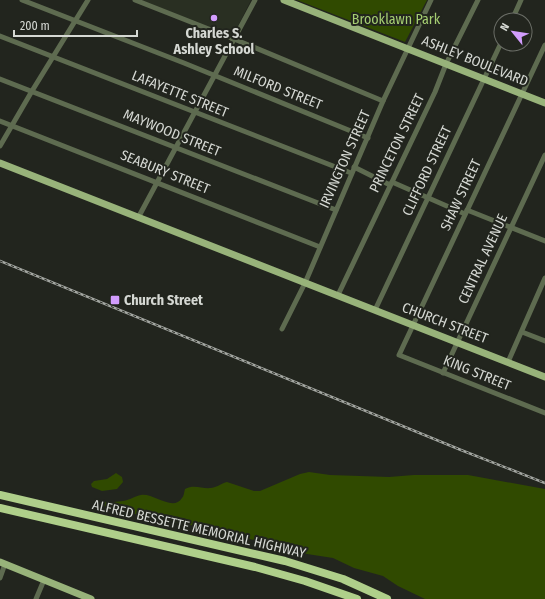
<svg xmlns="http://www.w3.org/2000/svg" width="545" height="599" font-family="'Fira Sans Condensed',sans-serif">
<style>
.built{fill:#292f22}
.green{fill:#304a00}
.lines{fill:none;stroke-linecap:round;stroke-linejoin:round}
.minor{stroke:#5e6b50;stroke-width:5}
.major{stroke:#98b37a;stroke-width:7}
.highway{stroke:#afcf8a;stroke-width:8}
.rail-casing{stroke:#a3a6a1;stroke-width:2.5}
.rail{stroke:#22251e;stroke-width:1;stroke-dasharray:3;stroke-linecap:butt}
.poi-dot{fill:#d29dfd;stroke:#22251e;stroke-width:1.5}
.labels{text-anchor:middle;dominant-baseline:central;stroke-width:4;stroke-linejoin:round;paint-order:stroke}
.park-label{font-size:14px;fill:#a5ce72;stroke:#22251e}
.poi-label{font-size:14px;font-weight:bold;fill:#d5d8d3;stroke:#22251e}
.street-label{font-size:14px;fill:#d5d8d3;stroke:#22251e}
</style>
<rect width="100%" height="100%" fill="#22251e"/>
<polygon class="built" points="141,0 251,0 233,36"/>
<g class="green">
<polygon points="297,0 427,0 405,42"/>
<path d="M309,472l21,3 59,2 25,-2h54l77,14v110h-120l-27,-13 -15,-10 -29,-8 -21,-10 -26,-4 -24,-7 -11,-1 -14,-5 -72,-17 -72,-14 -8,-2 -3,-4 2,-2c6,0 12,0 18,-1 7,-1 12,-5 18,-6 13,-2 32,17 41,3 2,-2 2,-6 3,-9 9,-5 17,0 26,-1 7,-1 11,-5 16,-6l27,9h6l40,-17z"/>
<polygon points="116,473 122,477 123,482 117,489 102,491 92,487 91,484 94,481 107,479"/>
</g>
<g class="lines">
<g class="minor">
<polyline points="22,0 184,63 368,138"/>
<polyline points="135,0 234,39 383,101"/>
<polyline points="512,20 521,0"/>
<polyline points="0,36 351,173"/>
<polyline points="545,45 399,355 545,413"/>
<polyline points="0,79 336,210"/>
<polyline points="0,121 320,247"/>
<polyline points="0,146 32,91 88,0"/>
<polyline points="354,167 390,185"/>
<polyline points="392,182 465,214"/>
<polyline points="467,210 545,241"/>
<polyline points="138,218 255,0"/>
<polyline points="338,295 435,92 446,64 478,0"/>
<polyline points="375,310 501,43"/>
<polyline points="282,329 305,283 383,101 431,0"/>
<polyline points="522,332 545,341"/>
<polyline points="508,362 545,278"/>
<polyline points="443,373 545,155"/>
<polyline points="0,578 5,564"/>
<polyline points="36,599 44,580"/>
</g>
<g class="major">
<polyline points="284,0 545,103"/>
<polyline points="0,163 545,377"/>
<polyline points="0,562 91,599"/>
</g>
<g class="highway">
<polyline points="0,495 285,561 343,579 387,599"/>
<polyline points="0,508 255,567 305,581 357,599"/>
</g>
<g class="rail-casing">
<polyline id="rail" points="0,261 461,450 545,483"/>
</g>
<use href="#rail" class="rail"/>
</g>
<g class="poi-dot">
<circle cx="214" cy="18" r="4"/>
<rect x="110" y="295" width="10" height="10" rx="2"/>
</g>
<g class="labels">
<g class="park-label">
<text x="396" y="19">Brooklawn Park</text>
</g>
<g class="poi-label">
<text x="214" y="33">Charles S.<tspan x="214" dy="16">Ashley School</tspan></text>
<text x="124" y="300" text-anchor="start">Church Street</text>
</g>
<g class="street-label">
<text transform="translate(475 61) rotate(22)">ASHLEY BOULEVARD</text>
<text transform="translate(278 88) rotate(22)">MILFORD STREET</text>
<text transform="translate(180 94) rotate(22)">LAFAYETTE STREET</text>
<text transform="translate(172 133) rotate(22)">MAYWOOD STREET</text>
<text transform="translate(397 143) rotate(-64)">PRINCETON STREET</text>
<text transform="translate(345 159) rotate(-66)">IRVINGTON STREET</text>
<text transform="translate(427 171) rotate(-65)">CLIFFORD STREET</text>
<text transform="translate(165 172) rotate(22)">SEABURY STREET</text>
<text transform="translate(461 195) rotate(-65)">SHAW STREET</text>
<text transform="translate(483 259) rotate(-65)">CENTRAL AVENUE</text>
<text transform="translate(445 323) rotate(21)">CHURCH STREET</text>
<text transform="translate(477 373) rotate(22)">KING STREET</text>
<text transform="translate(199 529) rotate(13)">ALFRED BESSETTE MEMORIAL HIGHWAY</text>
</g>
</g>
<g transform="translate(513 32) rotate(300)"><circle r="19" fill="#22251e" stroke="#6a6d66"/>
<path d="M0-3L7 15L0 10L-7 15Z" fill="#d29dfd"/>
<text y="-6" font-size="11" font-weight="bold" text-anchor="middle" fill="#d5d8d3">N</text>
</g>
<path d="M14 30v6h123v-6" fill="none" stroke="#d5d8d3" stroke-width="2"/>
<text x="20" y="30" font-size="12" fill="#d5d8d3" stroke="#22251e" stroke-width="3" paint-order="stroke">200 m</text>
</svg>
